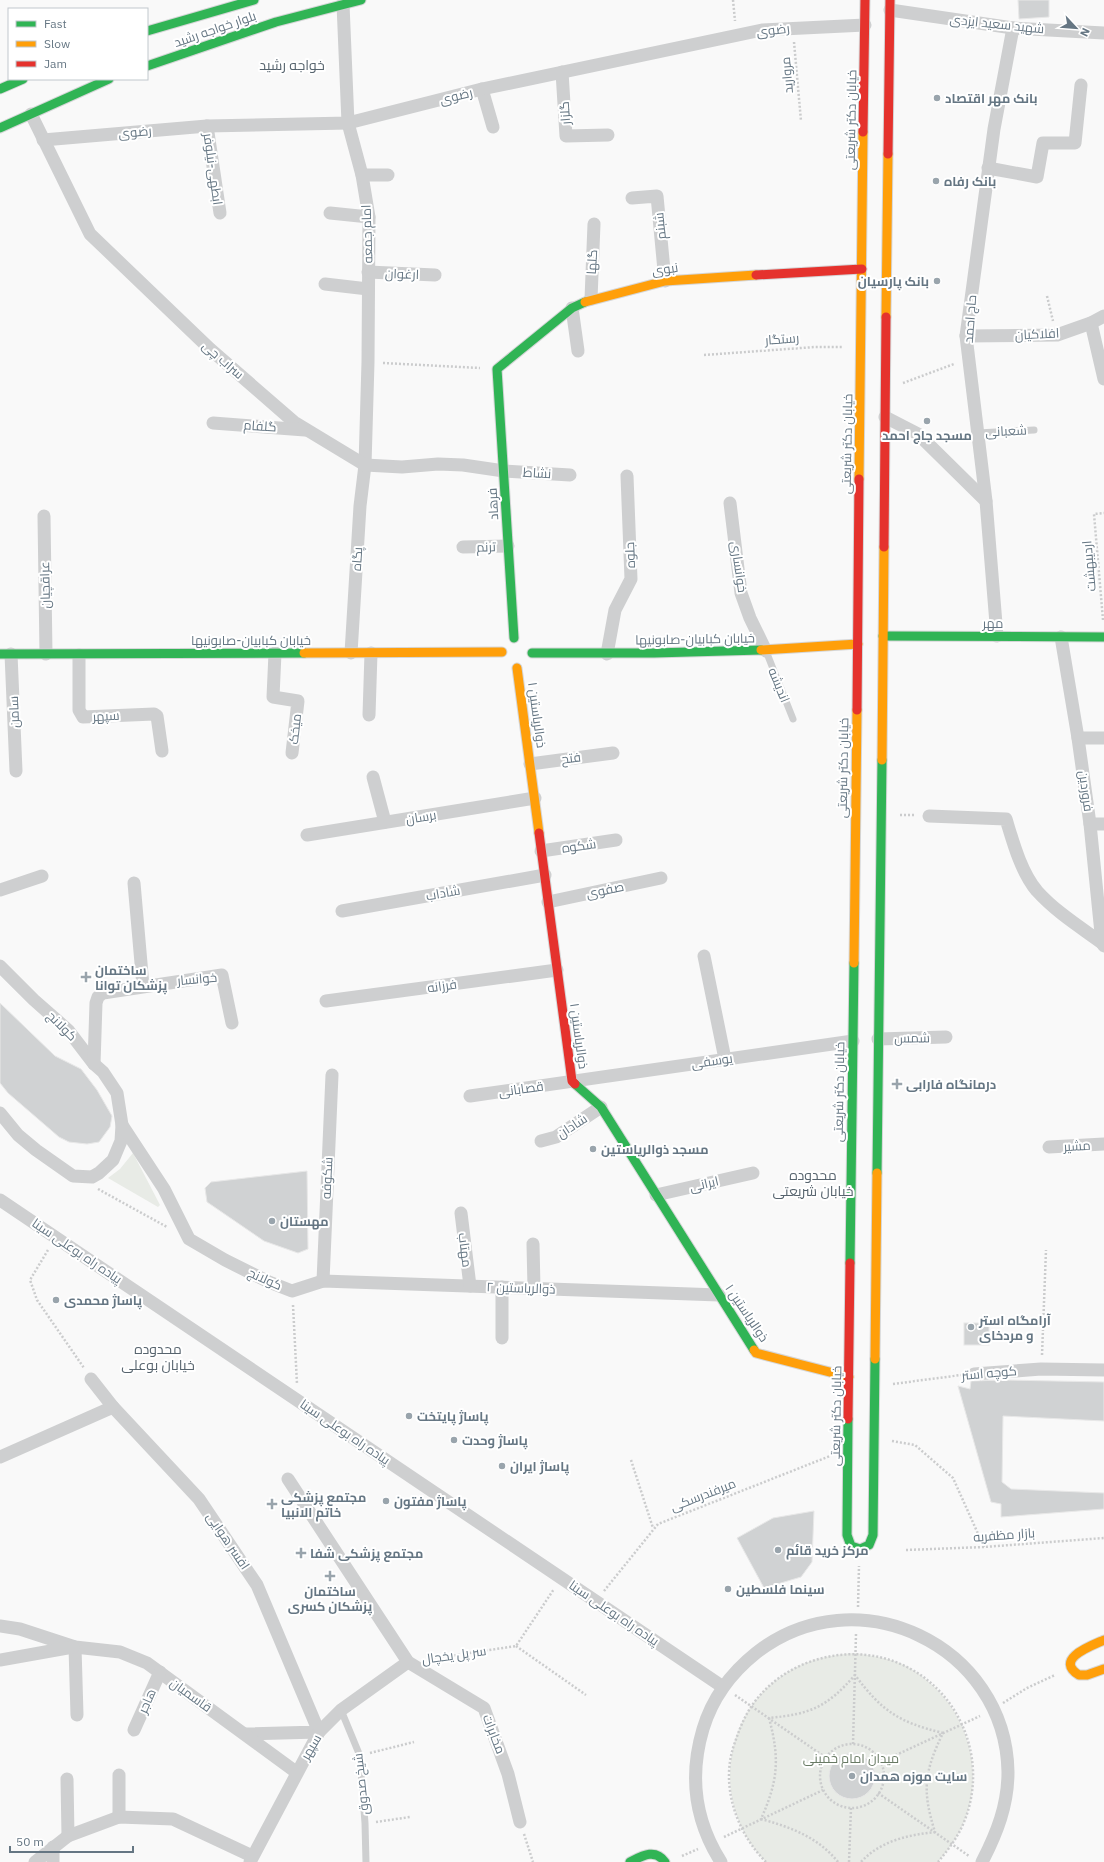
<svg xmlns="http://www.w3.org/2000/svg" width="1104" height="1862" font-family="'IBM Plex Sans',Cairo,sans-serif">
<style>
.green{fill:#e8ebe6}
.building{fill:#d0d2d3;stroke:#e8e8e8}
.lines{fill:none;stroke-linecap:round;stroke-linejoin:round}
.fast-casing{stroke:#d5d6d7;stroke-width:11}
.slow-casing{stroke:#d5d6d7;stroke-width:11}
.jam-casing{stroke:#d5d6d7;stroke-width:11}
.path{stroke:#cbcccd;stroke-width:2.5;stroke-dasharray:2 2;stroke-linecap:butt}
.lane{stroke:#cecfd0;stroke-width:7}
.street{stroke:#cecfd0;stroke-width:13}
.fast{stroke:#30b455;stroke-width:9}
.slow{stroke:#ff9f0a;stroke-width:9}
.jam{stroke:#e5322d;stroke-width:9}
.poi-dot{fill:#99a4ac;stroke:#fff;stroke-width:1.5}
.labels{text-anchor:middle;dominant-baseline:central;stroke-width:4;stroke-linejoin:round;paint-order:stroke}
.street-label{font-size:13px;fill:#657683;stroke:#fff}
.poi-label{font-size:13px;font-weight:bold;fill:#657683;stroke:#fff;text-anchor:start}
.park-label{font-size:13px;fill:#687a64;stroke:#fff}
.neighbourhood-label{font-size:14px;fill:#57646e;stroke:#fff}
</style>
<rect width="100%" height="100%" fill="#f9f9f9"/>
<g class="green">
<polygon points="133,1153 160,1205 158,1207 108,1178 120,1169"/>
<path d="M855,1653c18,3 37,5 53,14 54,31 80,96 56,155 -6,15 -16,28 -26,40h-172c-55,-55 -46,-147 20,-189 21,-14 45,-18 69,-20z"/>
</g>
<g class="building">
<polygon points="1018,0 1049,0 1049,17 1019,19"/>
<polygon points="0,1003 55,1056 81,1069 97,1090 112,1116 110,1127 99,1142 87,1144 69,1142 59,1137 8,1093 0,1083"/>
<polygon points="307,1171 308,1249 298,1253 264,1241 207,1202 205,1188 211,1182"/>
<rect x="964" y="1323" width="25" height="22"/>
<polygon points="1006,1380 1104,1382 1104,1421 1003,1416 1002,1482 1011,1489 1104,1493 1104,1509 1001,1517 1001,1504 991,1502 958,1386 970,1389 971,1381"/>
<polygon points="814,1511 812,1562 801,1577 764,1588 737,1538 773,1518"/>
<circle cx="852" cy="1776" r="23"/>
</g>
<g class="lines">
<g class="fast-casing">
<g id="fast">
<polyline points="147,31 254,0"/>
<polyline points="147,66 276,22 361,0"/>
<polyline points="0,89 23,79"/>
<polyline points="0,128 109,79"/>
<polyline points="883,636 1104,637"/>
<polyline points="514,638 497,369 572,308 585,302"/>
<polyline points="532,653 654,653 761,650"/>
<polyline points="0,654 304,653"/>
<polyline points="575,1084 601,1107 754,1350"/>
<polyline points="877,1173 882,760"/>
<polyline points="850,1263 854,963"/>
<polyline points="848,1419 847,1535 851,1546 860,1549 869,1545 873,1535 875,1359"/>
<path d="M630,1862c12,-6 25,-14 35,0"/>
</g>
</g>
<g class="slow-casing">
<g id="slow">
<polyline points="585,302 665,281 756,275"/>
<polyline points="886,317 888,154"/>
<polyline points="859,479 863,132"/>
<polyline points="761,650 858,644"/>
<polyline points="304,653 502,652"/>
<polyline points="517,668 539,833"/>
<polyline points="882,760 884,547"/>
<polyline points="854,963 857,710"/>
<polyline points="754,1350 756,1353 849,1377"/>
<polyline points="875,1359 877,1173"/>
<path d="M1104,1640c-11,5 -51,19 -25,35h8l17,-6"/>
</g>
</g>
<g class="jam-casing">
<g id="jam">
<polyline points="863,132 865,0"/>
<polyline points="888,154 890,0"/>
<polyline points="756,275 862,269"/>
<polyline points="884,547 886,317"/>
<polyline points="857,710 859,479"/>
<polyline points="539,833 572,1081 575,1084"/>
<polyline points="848,1419 850,1263"/>
</g>
</g>
<g class="path">
<polyline points="733,0 735,21"/>
<polyline points="794,42 801,121"/>
<polyline points="1047,296 1053,321"/>
<polyline points="704,355 815,347 843,347"/>
<polyline points="383,363 480,368"/>
<polyline points="903,383 954,364"/>
<polyline points="1103,620 1094,514 1104,513"/>
<polyline points="900,815 915,815"/>
<polyline points="98,1189 167,1227"/>
<polyline points="48,1250 30,1280 37,1300 84,1368"/>
<polyline points="293,1305 297,1384"/>
<polyline points="1042,1355 1046,1250"/>
<polyline points="893,1384 961,1375"/>
<polyline points="892,1441 915,1445 953,1478 984,1547"/>
<polyline points="631,1460 653,1528"/>
<polyline points="906,1550 984,1547 1104,1538"/>
<polyline points="604,1591 658,1524 830,1456"/>
<polyline points="858,1607 859,1566"/>
<polyline points="516,1646 586,1695"/>
<polyline points="430,1659 516,1646 554,1589"/>
<polyline points="735,1695 825,1757"/>
<polyline points="1003,1703 1027,1688 1055,1675"/>
<polyline points="853,1744 856,1634"/>
<circle cx="852" cy="1776" r="32"/>
<polyline points="370,1753 414,1742"/>
<polyline points="881,1762 980,1716"/>
<polyline points="878,1793 969,1856"/>
<polyline points="376,1822 410,1817"/>
<polyline points="524,1834 533,1862"/>
<polyline points="724,1837 823,1790"/>
<polyline points="682,1856 698,1849"/>
<path d="M766,1862c-29,-29 -45,-74 -33,-114 5,-15 10,-29 18,-41 33,-50 104,-67 156,-40 56,28 81,97 57,155 -6,15 -16,28 -26,40"/>
<path d="M838,1862c-20,-25 -48,-35 -77,-43 17,-38 19,-60 8,-101 42,-4 58,-11 86,-43 27,36 43,47 88,58 -19,39 -21,58 -8,99 -27,3 -55,9 -74,30"/>
<polyline points="849,1862 851,1808"/>
</g>
<g class="lane">
<polyline points="978,433 1034,430"/>
<polyline points="766,651 793,719"/>
<polyline points="341,1710 360,1756 365,1823 366,1862"/>
</g>
<g class="street">
<polyline points="343,4 348,123 362,175 369,217 368,362 365,465 360,506 351,653"/>
<polyline points="890,10 1013,28 1104,33"/>
<polyline points="562,72 566,136 608,135"/>
<polyline points="482,89 493,127"/>
<polyline points="31,114 90,234 210,349 294,422 365,465 402,467 438,464 463,465 504,471 570,475"/>
<polyline points="207,126 220,213"/>
<polyline points="43,140 207,126 348,123 482,89 762,30 865,25"/>
<polyline points="988,168 1037,177 1043,143 1075,143 1081,85"/>
<polyline points="362,175 388,175"/>
<polyline points="632,198 657,196 665,281"/>
<polyline points="330,213 369,217"/>
<polyline points="368,272 435,275"/>
<polyline points="325,284 368,289"/>
<polyline points="591,299 594,224"/>
<polyline points="572,308 578,351"/>
<polyline points="1091,323 1104,379"/>
<polyline points="966,336 1057,335 1091,323 1104,316"/>
<polyline points="885,417 918,434 986,501"/>
<polyline points="213,423 305,430"/>
<polyline points="730,503 741,593 750,618 766,651"/>
<polyline points="44,516 46,654"/>
<polyline points="463,547 508,546"/>
<polyline points="997,636 986,501 966,336 994,129 1013,28"/>
<polyline points="1061,637 1078,738 1090,824 1102,943 1104,946"/>
<polyline points="275,653 273,697 298,701 292,753"/>
<polyline points="11,654 16,771"/>
<polyline points="607,654 615,610 631,579 627,476"/>
<polyline points="79,655 79,710 83,717 154,714 157,716 162,751"/>
<polyline points="369,715 371,653"/>
<polyline points="1078,738 1104,738"/>
<polyline points="530,764 613,753"/>
<polyline points="373,777 385,822"/>
<path d="M929,816l77,3c7,23 15,53 31,72 19,21 43,36 65,52"/>
<polyline points="1090,824 1104,824"/>
<polyline points="307,835 535,798"/>
<polyline points="541,851 616,840"/>
<polyline points="134,883 143,986"/>
<polyline points="0,890 42,876"/>
<polyline points="548,902 661,878"/>
<polyline points="342,911 545,875"/>
<polyline points="704,956 725,1059"/>
<polyline points="0,966 34,1000 68,1030 94,1064 103,1072 117,1093 122,1125 121,1141 113,1160 99,1173 92,1177 73,1176 36,1150 18,1135 0,1113"/>
<polyline points="326,1001 557,970"/>
<polyline points="878,1039 946,1037"/>
<polyline points="94,1064 96,1003 98,997 103,993 222,975 232,1023"/>
<polyline points="470,1096 853,1041"/>
<polyline points="122,1125 164,1189 189,1239 225,1260 269,1282 292,1291 323,1281 719,1295"/>
<polyline points="541,1141 556,1137 601,1107"/>
<polyline points="1049,1147 1104,1144"/>
<polyline points="656,1195 753,1173"/>
<polyline points="0,1200 723,1687"/>
<polyline points="461,1213 470,1286"/>
<polyline points="533,1244 534,1288"/>
<polyline points="323,1281 332,1075"/>
<polyline points="502,1338 502,1287"/>
<polyline points="974,1374 1041,1369 1104,1370"/>
<polyline points="91,1379 113,1407 199,1499 257,1585 319,1732 245,1734"/>
<polyline points="0,1457 113,1407"/>
<polyline points="288,1479 408,1662 484,1708 508,1774 520,1822"/>
<polyline points="0,1626 20,1629 75,1647 120,1652 147,1663 296,1772"/>
<polyline points="75,1647 77,1715"/>
<polyline points="0,1660 73,1647"/>
<polyline points="134,1730 160,1672"/>
<polyline points="67,1779 68,1836"/>
<polyline points="119,1817 119,1775"/>
<polyline points="35,1862 68,1836 119,1817 173,1819 252,1856"/>
<polyline points="53,1862 53,1847"/>
<polyline points="250,1862 319,1732 341,1710 408,1662"/>
<path d="M721,1862c-26,-41 -32,-86 -18,-133 9,-30 28,-56 53,-76 100,-79 250,-8 252,119 0,33 -11,61 -26,90"/>
</g>
<use href="#fast" class="fast"/>
<use href="#slow" class="slow"/>
<use href="#jam" class="jam"/>
</g>
<g class="poi-dot">
<circle cx="937" cy="98" r="4"/>
<circle cx="936" cy="181" r="4"/>
<circle cx="937" cy="281" r="4"/>
<circle cx="927" cy="421" r="4"/>
<path d="M84 971h4v4h4v4h-4v4h-4v-4h-4v-4h4z"/>
<path d="M895 1078h4v4h4v4h-4v4h-4v-4h-4v-4h4z"/>
<circle cx="593" cy="1149" r="4"/>
<circle cx="272" cy="1221" r="4"/>
<circle cx="56" cy="1300" r="4"/>
<circle cx="971" cy="1327" r="4"/>
<circle cx="409" cy="1416" r="4"/>
<circle cx="454" cy="1440" r="4"/>
<circle cx="502" cy="1466" r="4"/>
<circle cx="386" cy="1501" r="4"/>
<path d="M270 1498h4v4h4v4h-4v4h-4v-4h-4v-4h4z"/>
<circle cx="778" cy="1550" r="4"/>
<path d="M299 1547h4v4h4v4h-4v4h-4v-4h-4v-4h4z"/>
<path d="M328 1570h4v4h4v4h-4v4h-4v-4h-4v-4h4z"/>
<circle cx="728" cy="1589" r="4"/>
<circle cx="852" cy="1776" r="4"/>
</g>
<g class="labels">
<g class="street-label">
<text transform="translate(997 24) rotate(6)">شهید سعید ایزدی</text>
<text transform="translate(215 29) rotate(-19)">بلوار خواجه رشید</text>
<text transform="translate(773 30) rotate(-7)">رضوی</text>
<text transform="translate(787 75) rotate(-95)">مروارید</text>
<text transform="translate(456 96) rotate(-14)">رضوی</text>
<text transform="translate(565 113) rotate(-94)">گلزار</text>
<text transform="translate(851 120) rotate(-89)">خیابان دکتر شریعتی</text>
<text transform="translate(135 132) rotate(-5)">رضوی</text>
<text transform="translate(213 169) rotate(82)">ابطهی-نیلوفر</text>
<text transform="translate(660 226) rotate(-96)">شبنم</text>
<text transform="translate(367 234) rotate(-92)">امام جمعه</text>
<text transform="translate(592 262) rotate(-87)">گلها</text>
<text transform="translate(665 269) rotate(-8)">نبوی</text>
<text transform="translate(402 274) rotate(2)">ارغوان</text>
<text transform="translate(970 319) rotate(-86)">حاج احمد</text>
<text transform="translate(1037 334) rotate(-3)">افلاکیان</text>
<text transform="translate(782 339) rotate(-4)">رستگار</text>
<text transform="translate(223 360) rotate(41)">سراب چی</text>
<text transform="translate(260 426) rotate(4)">گلفام</text>
<text transform="translate(1006 431) rotate(-3)">شعبانی</text>
<text transform="translate(847 444) rotate(-89)">خیابان دکتر شریعتی</text>
<text transform="translate(537 473) rotate(3)">نشاط</text>
<text transform="translate(493 504) rotate(-93)">فرهاد</text>
<text transform="translate(486 547) rotate(-2)">ترنم</text>
<text transform="translate(630 555) rotate(-92)">جلوه</text>
<text transform="translate(357 559) rotate(-86)">پگاه</text>
<text transform="translate(1089 566) rotate(-95)">اردیبهشت</text>
<text transform="translate(739 567) rotate(82)">خوانساری</text>
<text transform="translate(45 585) rotate(-91)">عراقچیان</text>
<text x="993" y="623">مهر</text>
<text transform="translate(695 639) rotate(-1)">خیابان کبابیان-صابونیها</text>
<text x="251" y="640">خیابان کبابیان-صابونیها</text>
<text transform="translate(779 685) rotate(68)">اندیشه</text>
<text transform="translate(14 712) rotate(-92)">سامن</text>
<text transform="translate(537 715) rotate(82)">ذوالریاستین ۱</text>
<text transform="translate(106 716) rotate(-3)">سپهر</text>
<text transform="translate(295 729) rotate(-84)">میخک</text>
<text transform="translate(571 758) rotate(-7)">فتح</text>
<text transform="translate(843 768) rotate(-89)">خیابان دکتر شریعتی</text>
<text transform="translate(1086 791) rotate(82)">فروردین</text>
<text transform="translate(421 817) rotate(-9)">برسان</text>
<text transform="translate(579 846) rotate(-8)">شکوه</text>
<text transform="translate(605 890) rotate(-12)">صفوی</text>
<text transform="translate(443 893) rotate(-10)">شاداب</text>
<text transform="translate(197 979) rotate(-5)">خوانسار</text>
<text transform="translate(442 986) rotate(-8)">فرزانه</text>
<text transform="translate(62 1026) rotate(45)">کولانج</text>
<text transform="translate(579 1036) rotate(82)">ذوالریاستین ۱</text>
<text transform="translate(912 1038) rotate(-1)">شمس</text>
<text transform="translate(712 1061) rotate(-8)">یوسفی</text>
<text transform="translate(521 1089) rotate(-8)">قصابانی</text>
<text transform="translate(839 1092) rotate(-89)">خیابان دکتر شریعتی</text>
<text transform="translate(572 1126) rotate(-33)">شادان</text>
<text transform="translate(1077 1146) rotate(-3)">مشیر</text>
<text transform="translate(327 1178) rotate(-87)">شکوفه</text>
<text transform="translate(704 1184) rotate(-13)">ایرانی</text>
<text transform="translate(465 1250) rotate(83)">مهتاب</text>
<text transform="translate(77 1251) rotate(34)">پیاده راه بوعلی سینا</text>
<text transform="translate(265 1279) rotate(24)">کولانج</text>
<text transform="translate(521 1288) rotate(2)">ذوالریاستین ۲</text>
<text transform="translate(747 1313) rotate(56)">ذوالریاستین ۱</text>
<text transform="translate(989 1373) rotate(-5)">کوچه استر</text>
<text transform="translate(836 1416) rotate(-89)">خیابان دکتر شریعتی</text>
<text transform="translate(345 1432) rotate(34)">پیاده راه بوعلی سینا</text>
<text transform="translate(703 1495) rotate(-21)">میرفندرسکی</text>
<text transform="translate(1004 1535) rotate(-4)">بازار مظفریه</text>
<text transform="translate(228 1541) rotate(56)">افسر هوایی</text>
<text transform="translate(614 1613) rotate(34)">پیاده راه بوعلی سینا</text>
<text transform="translate(454 1655) rotate(-8)">سر پل یخچال</text>
<text transform="translate(191 1695) rotate(36)">قاسمیان</text>
<text transform="translate(147 1701) rotate(-66)">هاجر</text>
<text transform="translate(494 1734) rotate(69)">مخابرات</text>
<text transform="translate(311 1747) rotate(-59)">سپهر</text>
<text transform="translate(361 1784) rotate(-96)">شیخ صدوق</text>
</g>
<g class="poi-label">
<text x="945" y="98">بانک مهر اقتصاد</text>
<text x="944" y="181">بانک رفاه</text>
<text x="929" y="281" text-anchor="end">بانک پارسیان</text>
<text x="927" y="435" text-anchor="middle">مسجد جاج احمد</text>
<text x="95" y="970">ساختمان<tspan x="95" dy="15">پزشکان توانا</tspan></text>
<text x="906" y="1084">درمانگاه فارابی</text>
<text x="601" y="1149">مسجد ذوالریاستین</text>
<text x="280" y="1221">مهستان</text>
<text x="64" y="1300">پاساژ محمدی</text>
<text x="979" y="1320">آرامگاه استر<tspan x="979" dy="15">و مردخای</tspan></text>
<text x="417" y="1416">پاساژ پایتخت</text>
<text x="462" y="1440">پاساژ وحدت</text>
<text x="510" y="1466">پاساژ ایران</text>
<text x="281" y="1497">مجتمع پزشکی<tspan x="281" dy="15">خاتم الانبیا</tspan></text>
<text x="394" y="1501">پاساژ مفتون</text>
<text x="786" y="1550">مرکز خرید قائم</text>
<text x="310" y="1553">مجتمع پزشکی شفا</text>
<text x="736" y="1589">سینما فلسطین</text>
<text x="330" y="1591" text-anchor="middle">ساختمان<tspan x="330" dy="15">پزشکان کسری</tspan></text>
<text x="860" y="1776">سایت موزه همدان</text>
</g>
<g class="park-label">
<text x="851" y="1758">میدان امام خمینی</text>
</g>
<g class="neighbourhood-label">
<text x="292" y="65">خواجه رشید</text>
<text x="813" y="1175">محدوده<tspan x="813" dy="16">خیابان شریعتی</tspan></text>
<text x="158" y="1349">محدوده<tspan x="158" dy="16">خیابان بوعلی</tspan></text>
</g>
</g>
<rect x="8" y="8" width="140" height="72" fill="#ffffff" stroke="#c1c8cd"/>
<rect x="16" y="21" width="20" height="6" fill="#30b455" stroke="#c1c8cd"/>
<text x="44" y="28" font-size="12" fill="#657683">Fast</text>
<rect x="16" y="41" width="20" height="6" fill="#ff9f0a" stroke="#c1c8cd"/>
<text x="44" y="48" font-size="12" fill="#657683">Slow</text>
<rect x="16" y="61" width="20" height="6" fill="#e5322d" stroke="#c1c8cd"/>
<text x="44" y="68" font-size="12" fill="#657683">Jam</text>
<g transform="translate(1076 28) rotate(116)" stroke="#ffffff" stroke-width="3" paint-order="stroke">
<path d="M0-3L7 15L0 10L-7 15Z" fill="#657683"/>
<text y="-6" font-size="11" font-weight="bold" text-anchor="middle" fill="#657683">N</text>
</g>
<path d="M10 1846v6h123v-6" fill="none" stroke="#657683" stroke-width="2"/>
<text x="16" y="1846" font-size="12" fill="#657683" stroke="#ffffff" stroke-width="3" paint-order="stroke">50 m</text>
</svg>
